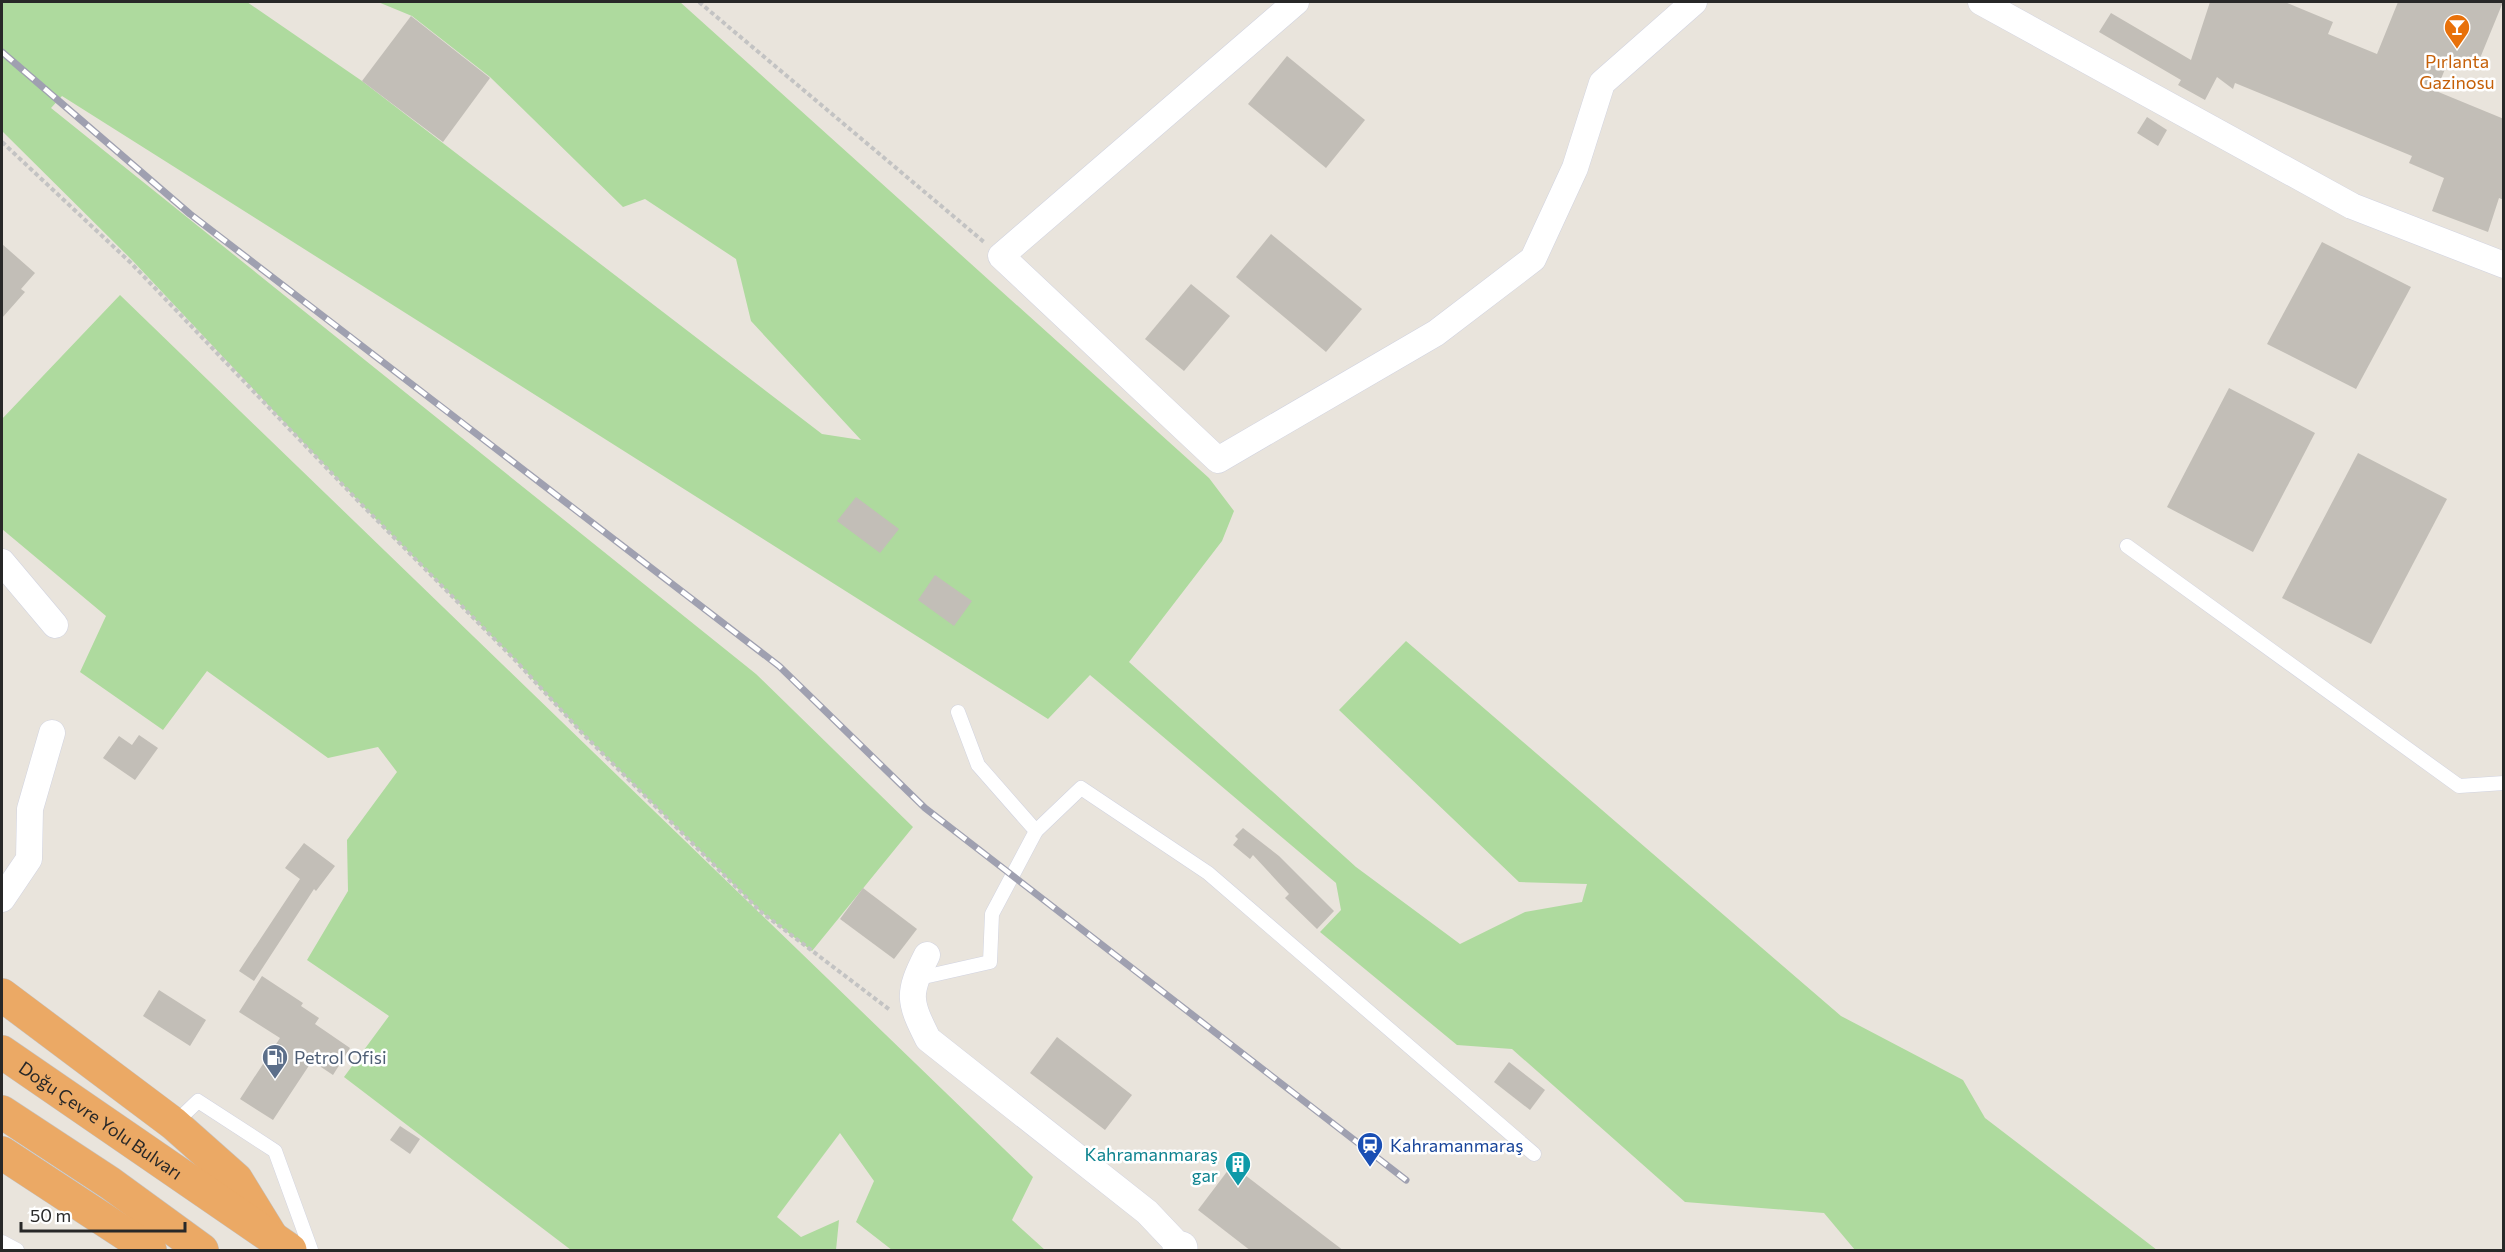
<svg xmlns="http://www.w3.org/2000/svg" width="2505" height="1252" font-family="Commissioner,sans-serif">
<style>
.green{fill:#aeda9e}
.building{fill:#c2beb7}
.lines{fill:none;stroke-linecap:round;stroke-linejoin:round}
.lane-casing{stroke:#d1d3e0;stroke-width:15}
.street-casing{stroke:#d1d3e0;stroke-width:27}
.secondary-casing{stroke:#d1d3e0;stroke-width:34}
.highway-casing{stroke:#c3c3c3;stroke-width:34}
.path{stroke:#c3c3c3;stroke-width:4;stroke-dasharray:4.5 3;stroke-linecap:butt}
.lane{stroke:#fff;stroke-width:14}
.street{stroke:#fff;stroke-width:26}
.secondary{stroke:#fff;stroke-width:33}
.highway{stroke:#eba965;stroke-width:33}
.rail-casing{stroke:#9fa0b0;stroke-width:7}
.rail{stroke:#fff;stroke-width:4.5;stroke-dasharray:14;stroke-linecap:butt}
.labels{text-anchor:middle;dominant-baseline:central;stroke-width:5;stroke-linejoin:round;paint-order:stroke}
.food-label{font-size:18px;fill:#c56008;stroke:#fff}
.service-label{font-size:18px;fill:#4e5e75;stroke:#fff;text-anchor:start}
.street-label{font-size:18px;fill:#282828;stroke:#fff}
.transit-label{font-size:18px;fill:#164399;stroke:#fff;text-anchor:start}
.culture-label{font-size:18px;fill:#0d838f;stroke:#fff;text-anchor:end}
</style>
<rect width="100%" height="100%" fill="#e9e4dc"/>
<g class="green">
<polygon points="2,2 247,2 362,81 822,434 861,440 751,321 736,259 645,199 623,207 490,77 412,16 378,2 680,2 1209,478 1234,511 1222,541 1129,662 1356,867 1460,944 1525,912 1582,902 1587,884 1519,882 1339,710 1406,641 1841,1016 1963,1080 1985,1118 2157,1250 1855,1250 1824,1213 1685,1202 1512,1049 1457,1045 1320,932 1341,910 1336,883 1090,675 1048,719 62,96 51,108 756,674 913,827 812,951 761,912 583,734 516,661 361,504 132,260 2,131"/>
<polygon points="120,295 1033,1177 1012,1220 1045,1250 892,1250 856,1222 874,1181 840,1133 777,1217 801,1237 839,1220 836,1250 571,1250 344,1077 389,1016 307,960 348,891 347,840 397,772 378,747 328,758 207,671 163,730 80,672 106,616 2,529 2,419"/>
</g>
<g class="building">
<polygon points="2210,2 2285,2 2333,22 2328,34 2377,54 2398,2 2503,2 2476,68 2450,57 2436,91 2504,119 2504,200 2499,198 2488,232 2432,211 2444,178 2409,163 2412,156 2235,83 2233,89 2217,77 2205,100 2178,85 2181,80 2099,32 2111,13 2191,60"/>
<polygon points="411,16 490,78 443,142 362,81"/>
<polygon points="1287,56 1365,120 1326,168 1248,104"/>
<polygon points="2147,117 2167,130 2158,146 2137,133"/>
<polygon points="1271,234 1362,309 1326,352 1236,277"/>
<polygon points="2322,242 2411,287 2356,389 2267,344"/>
<polygon points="2,244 35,273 21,289 25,292 2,318"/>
<polygon points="1191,284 1230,316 1184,371 1145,339"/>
<polygon points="2229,388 2315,433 2253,552 2167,507"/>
<polygon points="2358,453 2447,499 2371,644 2282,598"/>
<polygon points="856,497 899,529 880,553 837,521"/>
<polygon points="935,575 972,601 954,626 918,600"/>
<polygon points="139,735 158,748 135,780 103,758 119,736 132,745"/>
<polygon points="1243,828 1279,856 1334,911 1317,929 1285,898 1289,894 1253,855 1250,859 1233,845 1238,839 1235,836"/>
<polygon points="304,843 335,866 316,891 314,889 254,981 239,971 300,879 285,868"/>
<polygon points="863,888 917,929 894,959 840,919"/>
<polygon points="262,976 303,1003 301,1006 319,1018 315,1024 350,1048 333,1075 312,1061 273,1120 240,1099 280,1038 239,1012"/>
<polygon points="159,990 206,1020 190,1046 143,1016"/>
<polygon points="1057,1037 1132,1095 1105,1130 1030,1073"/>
<polygon points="1509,1062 1545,1090 1530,1110 1494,1082"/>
<polygon points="400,1126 420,1139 410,1154 390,1140"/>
<polygon points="1232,1165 1344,1251 1251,1251 1198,1210"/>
</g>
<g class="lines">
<g class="lane-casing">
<g id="lane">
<polyline points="2127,546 2459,786 2504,783"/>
<polyline points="1036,831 1081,788 1208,873 1534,1154"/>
<polyline points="915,979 990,962 992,914 1036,831 978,765 958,712"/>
<polyline points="174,1124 198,1101 275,1151 311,1250"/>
<polyline points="2,1242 17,1250"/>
</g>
</g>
<g class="street-casing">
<g id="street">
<polyline points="1296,2 1001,256 1218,460 1436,333 1533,259 1575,168 1602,83 1694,2"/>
<polyline points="1981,2 2352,206 2504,265"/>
<polyline points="2,562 55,625"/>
<polyline points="2,899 29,859 30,809 52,733"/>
<path d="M927,955c-20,39 -18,46 1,84l219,173 36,38"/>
</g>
</g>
<g class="secondary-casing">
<polyline id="secondary" points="1179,1250 1181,1248"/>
</g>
<g class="highway-casing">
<g id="highway">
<polyline points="2,995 174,1124 236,1179 271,1236"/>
<path id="s1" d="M2,1052l288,198"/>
<polyline points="2,1112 110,1183 202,1250"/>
<polyline points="2,1153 150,1250"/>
</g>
</g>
<g class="path">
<polyline points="699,2 984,242"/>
<polyline points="2,142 131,263 361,504 516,661 583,734 761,912 890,1010"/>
</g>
<use href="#lane" class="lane"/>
<use href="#street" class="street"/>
<use href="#secondary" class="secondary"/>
<use href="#highway" class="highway"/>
<g class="rail-casing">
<polyline id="rail" points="2,52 190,214 779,666 925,808 1406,1180"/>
</g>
<use href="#rail" class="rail"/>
</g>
<defs>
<g id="bar-pin" transform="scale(1.35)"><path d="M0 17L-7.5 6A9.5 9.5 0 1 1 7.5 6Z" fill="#e8710a" stroke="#fff"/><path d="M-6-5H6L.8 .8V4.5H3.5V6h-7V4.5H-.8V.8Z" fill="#fff"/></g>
<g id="fuel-pin" transform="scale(1.35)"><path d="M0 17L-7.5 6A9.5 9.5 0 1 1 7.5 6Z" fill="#5c6f8a" stroke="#fff"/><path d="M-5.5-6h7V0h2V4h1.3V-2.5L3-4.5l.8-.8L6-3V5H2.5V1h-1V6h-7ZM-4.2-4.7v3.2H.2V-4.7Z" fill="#fff"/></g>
<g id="station-pin" transform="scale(1.35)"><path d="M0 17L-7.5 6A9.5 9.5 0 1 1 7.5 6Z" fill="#1a4fb4" stroke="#fff"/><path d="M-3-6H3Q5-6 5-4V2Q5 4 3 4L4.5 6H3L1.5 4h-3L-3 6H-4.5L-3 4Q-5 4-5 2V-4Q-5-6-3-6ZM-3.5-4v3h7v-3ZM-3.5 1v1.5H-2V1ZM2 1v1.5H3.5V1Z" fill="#fff"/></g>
<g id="building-pin" transform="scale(1.35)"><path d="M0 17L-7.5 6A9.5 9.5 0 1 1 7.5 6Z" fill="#0f9aa8" stroke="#fff"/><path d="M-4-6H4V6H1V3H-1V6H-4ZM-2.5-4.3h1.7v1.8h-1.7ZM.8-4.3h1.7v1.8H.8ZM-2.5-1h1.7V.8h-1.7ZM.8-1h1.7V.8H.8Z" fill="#fff"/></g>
</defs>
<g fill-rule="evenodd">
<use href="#bar-pin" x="2457" y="27"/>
<use href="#fuel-pin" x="275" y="1057"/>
<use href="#station-pin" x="1370" y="1145"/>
<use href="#building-pin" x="1238" y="1164"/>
</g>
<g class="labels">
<g class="food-label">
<text x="2457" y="61">Pırlanta<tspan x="2457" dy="21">Gazinosu</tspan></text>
</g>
<g class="service-label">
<text x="294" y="1057">Petrol Ofisi</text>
</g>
<g class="street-label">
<text stroke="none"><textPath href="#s1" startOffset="120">Doğu Çevre Yolu Bulvarı</textPath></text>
</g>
<g class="transit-label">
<text x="1390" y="1145">Kahramanmaraş</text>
</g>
<g class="culture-label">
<text x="1218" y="1154">Kahramanmaraş<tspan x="1218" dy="21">gar</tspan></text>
</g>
</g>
<rect width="2505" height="1252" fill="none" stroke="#282828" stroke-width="6"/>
<path d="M21 1222v9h164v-9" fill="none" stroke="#282828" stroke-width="3"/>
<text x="30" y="1222" font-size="18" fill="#282828" stroke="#ffffff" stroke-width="4.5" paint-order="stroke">50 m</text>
</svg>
